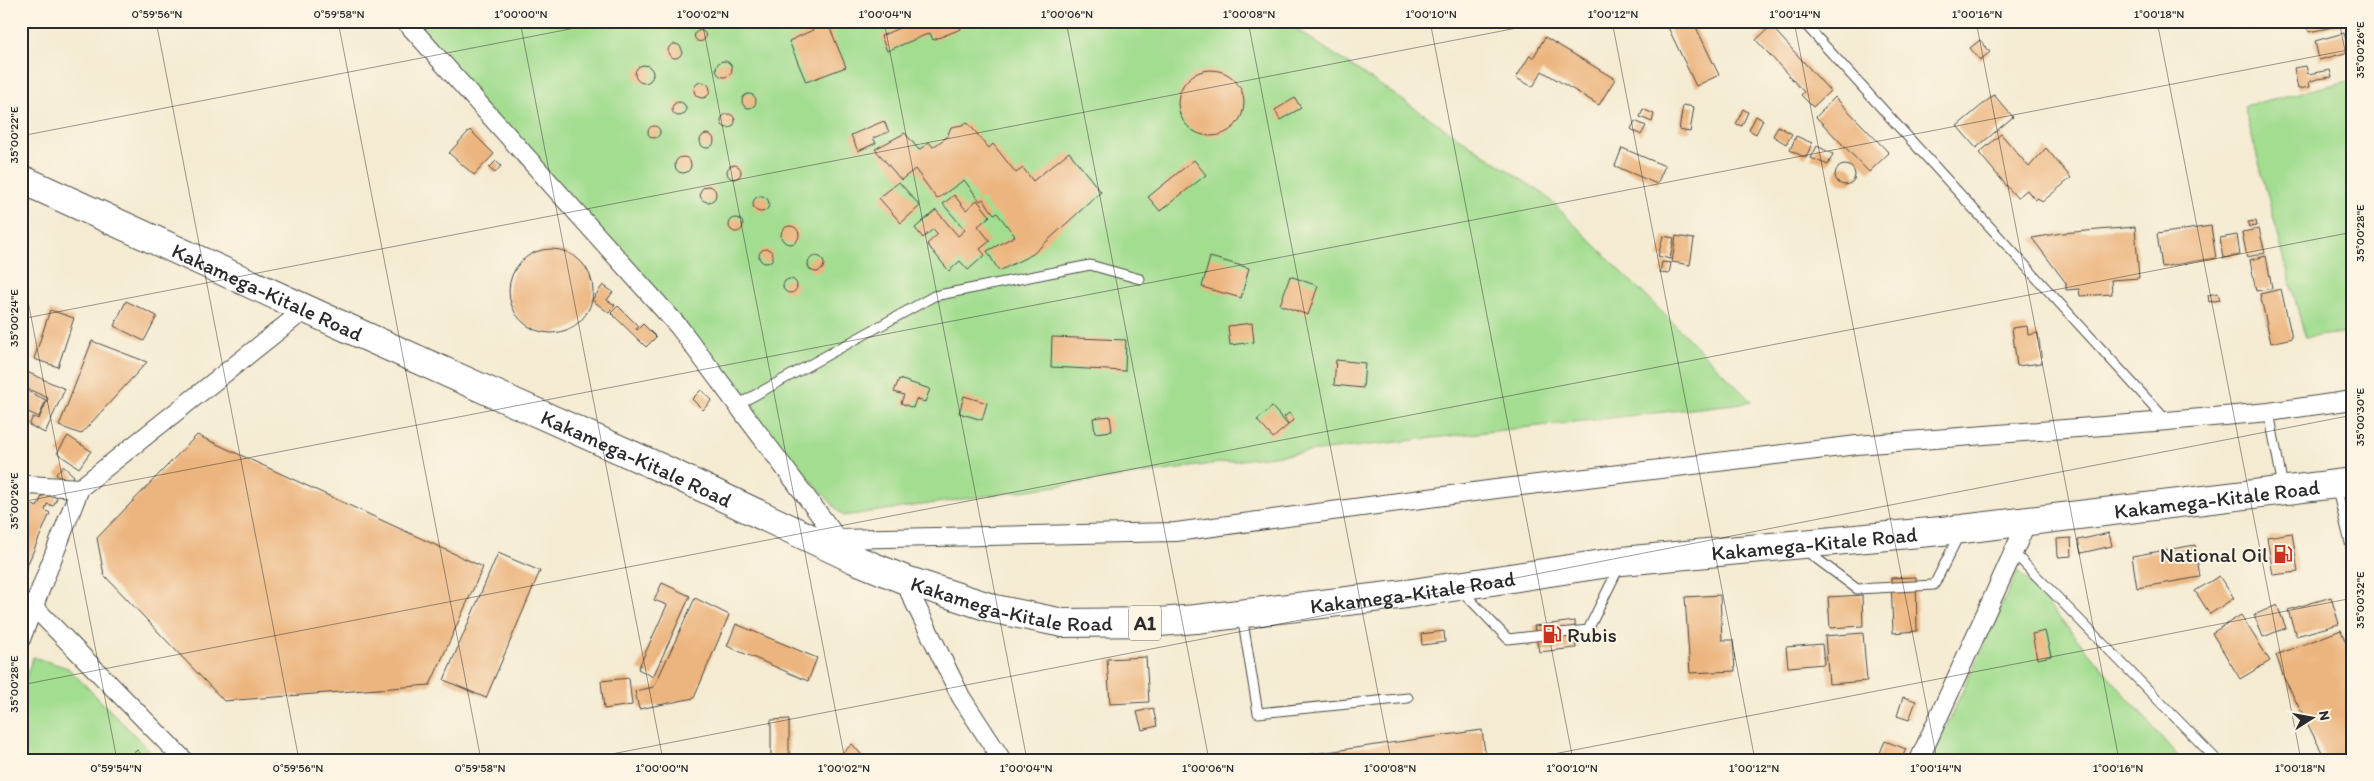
<svg xmlns="http://www.w3.org/2000/svg" width="2374" height="781" font-family="Itim,sans-serif">
<style>
.green{fill:#a3dd90;stroke:#67845e}
.building{fill:#ecb57f}
.lines{fill:none;stroke-linecap:round;stroke-linejoin:round}
.lane-casing{stroke:#494844;stroke-width:11}
.street-casing{stroke:#494844;stroke-width:20}
.highway-casing{stroke:#494844;stroke-width:30}
.lane{stroke:#fff;stroke-width:9}
.street{stroke:#fff;stroke-width:18}
.highway{stroke:#fff;stroke-width:28}
.ticks{fill:none;stroke:#2b2b2b;stroke-width:1;stroke-opacity:0.45}
.labels{text-anchor:middle;dominant-baseline:central;stroke-width:4;stroke-linejoin:round;paint-order:stroke}
.shield{fill:#fcf5e5;stroke:#6a6863;stroke-width:1}
.shield-label{font-size:20px;font-weight:bold;fill:#2b2b2b}
.street-label{font-size:21px;fill:#2b2b2b;stroke:#fcf5e5}
.poi-label{font-size:21px;fill:#2b2b2b;stroke:#fcf5e5;text-anchor:end}
.neatline{fill:none;stroke:#2b2b2b;stroke-width:2}
.ticks-label{font-size:12px;text-anchor:middle;fill:#2b2b2b}
</style>
<rect width="100%" height="100%" fill="#fcf5e5"/>
<filter id="ink" filterUnits="userSpaceOnUse"><feTurbulence type="fractalNoise" baseFrequency=".02" numOctaves="2"/><feDisplacementMap in="SourceGraphic" scale="10" xChannelSelector="R" yChannelSelector="G"/><feConvolveMatrix kernelMatrix="1 2 1 2 8 2 1 2 1" color-interpolation-filters="sRGB"/></filter>
<filter id="wash" filterUnits="userSpaceOnUse"><feTurbulence type="fractalNoise" baseFrequency=".0096" numOctaves="4" result="noise"/><feDisplacementMap in="SourceGraphic" scale="20" xChannelSelector="R" yChannelSelector="G"/><feGaussianBlur stdDeviation="1.12" result="paint"/><feColorMatrix in="noise" values="0 0 0 0 0 0 0 0 0 0 0 0 0 0 0 0 0 1.4 0 .05"/><feComposite in="paint" operator="in"/></filter>
<g filter="url(#wash)">
<rect width="100%" height="100%" fill="#f4ebd2"/>
<g class="green">
<polygon points="396,21 1284,21 1545,195 1752,402 1255,458 843,516"/>
<polygon points="2353,80 2353,332 2305,337 2244,106"/>
<polygon points="2018,570 2181,760 1931,760"/>
<polygon points="33,657 68,668 156,757 153,760 21,760 21,691"/>
</g>
<g id="blocks">
<g class="building">
<polygon points="816,21 827,21 846,67 806,82 789,41 813,30 810,24"/>
<polygon points="915,21 958,21 961,29 933,40 930,33 887,51 881,36"/>
<polygon points="1665,21 1693,21 1719,75 1696,86"/>
<polygon points="2307,21 2353,21 2353,23 2309,32"/>
<polygon points="1771,26 1830,91 1813,107 1801,95 1804,92 1756,40"/>
<circle cx="700" cy="36" r="5.5"/>
<polygon points="2344,33 2349,52 2319,60 2315,41"/>
<polygon points="1545,37 1615,79 1599,105 1542,71 1533,87 1516,78 1530,55 1533,58"/>
<polygon points="1980,40 1990,52 1980,60 1970,48"/>
<circle cx="675" cy="51" r="7"/>
<circle cx="724" cy="69" r="8"/>
<circle cx="644" cy="74" r="9"/>
<polygon points="2306,66 2308,74 2330,70 2332,77 2317,79 2309,82 2310,87 2298,89 2294,68"/>
<circle cx="1211" cy="103" r="33"/>
<circle cx="702" cy="90" r="8"/>
<circle cx="749" cy="101" r="7"/>
<polygon points="1994,95 2013,117 1976,148 1957,126"/>
<polygon points="1835,97 1889,153 1869,172 1816,117"/>
<polygon points="1295,98 1301,108 1280,120 1275,110"/>
<circle cx="679" cy="109" r="7"/>
<polygon points="1683,105 1694,107 1690,132 1679,130"/>
<polygon points="1643,109 1654,114 1652,122 1640,117"/>
<polygon points="1743,109 1748,112 1742,126 1736,124"/>
<circle cx="728" cy="121" r="7"/>
<polygon points="1756,116 1763,120 1756,134 1749,130"/>
<polygon points="884,121 889,132 873,138 876,143 858,151 851,135"/>
<polygon points="1635,121 1646,126 1641,135 1631,129"/>
<polygon points="967,122 989,148 993,144 1016,173 1023,168 1033,181 1069,152 1101,192 1033,254 999,271 987,251 1015,236 997,213 994,214 983,199 980,201 964,180 937,199 915,169 901,180 875,149 905,133 919,150 929,142 933,147 947,137 951,127 962,125"/>
<circle cx="654" cy="132" r="6"/>
<polygon points="1778,126 1792,134 1786,144 1773,136"/>
<polygon points="470,130 494,154 474,175 449,153"/>
<circle cx="707" cy="141" r="7"/>
<polygon points="2001,134 2029,167 2046,148 2071,178 2042,202 2038,198 2035,200 2027,190 2017,198 1979,153"/>
<polygon points="1796,136 1812,143 1806,158 1790,150"/>
<polygon points="1817,146 1833,154 1828,165 1811,158"/>
<polygon points="1622,148 1665,166 1657,184 1615,166"/>
<circle cx="683" cy="165" r="8"/>
<polygon points="1194,160 1206,175 1160,211 1148,197"/>
<polygon points="496,161 501,166 495,173 489,168"/>
<circle cx="734" cy="172" r="7"/>
<circle cx="1845" cy="175" r="10"/>
<polygon points="899,182 920,206 901,223 879,198"/>
<circle cx="708" cy="194" r="8"/>
<polygon points="954,195 966,210 977,200 990,216 978,226 990,241 980,249 985,255 968,270 960,261 949,271 927,244 938,234 933,229 923,238 915,228 936,210 958,236 965,230 943,204"/>
<circle cx="761" cy="204" r="8"/>
<circle cx="736" cy="225" r="7"/>
<polygon points="2256,221 2257,226 2249,227 2248,222"/>
<polygon points="2211,226 2216,258 2162,267 2157,234"/>
<circle cx="790" cy="235" r="9"/>
<polygon points="2135,227 2139,278 2111,280 2112,294 2080,296 2079,289 2066,290 2066,283 2032,238 2062,233"/>
<polygon points="2259,229 2265,253 2247,257 2242,232"/>
<polygon points="2237,235 2240,255 2223,258 2220,238"/>
<polygon points="1663,236 1674,238 1670,259 1658,256"/>
<polygon points="1676,236 1694,239 1690,265 1672,262"/>
<circle cx="766" cy="256" r="7"/>
<circle cx="551" cy="291" r="42"/>
<polygon points="2266,256 2272,288 2256,291 2250,260"/>
<circle cx="816" cy="264" r="8"/>
<polygon points="1210,257 1249,268 1241,298 1202,287"/>
<polygon points="1662,262 1671,263 1669,274 1660,273"/>
<polygon points="1290,276 1318,286 1308,315 1280,305"/>
<circle cx="790" cy="286" r="7"/>
<polygon points="603,285 613,292 607,300 615,305 609,313 592,300"/>
<polygon points="2281,289 2292,338 2271,343 2260,294"/>
<polygon points="2218,293 2220,300 2209,302 2208,295"/>
<polygon points="126,301 157,316 144,341 114,326"/>
<polygon points="618,306 638,326 636,329 637,330 643,324 656,337 646,347 611,313"/>
<polygon points="50,310 74,318 58,367 34,359"/>
<polygon points="1252,323 1254,342 1230,345 1228,326"/>
<polygon points="2027,326 2028,335 2038,333 2042,363 2017,366 2012,328"/>
<polygon points="1052,337 1126,340 1125,371 1051,367"/>
<polygon points="92,341 147,362 81,434 59,426"/>
<polygon points="1336,360 1365,363 1363,388 1334,385"/>
<polygon points="27,372 65,389 45,433 29,425 33,417 39,419 48,398 21,386"/>
<polygon points="899,379 930,389 925,402 916,399 913,408 901,403 904,395 894,392"/>
<polygon points="21,388 46,400 39,417 21,409"/>
<polygon points="701,390 712,400 703,410 692,399"/>
<polygon points="964,396 987,403 982,420 959,413"/>
<polygon points="1272,407 1288,425 1273,438 1257,420"/>
<polygon points="1289,413 1294,420 1288,424 1284,417"/>
<polygon points="1110,416 1112,431 1095,433 1093,418"/>
<polygon points="197,435 483,567 430,685 224,701 104,575 97,538"/>
<polygon points="68,436 91,451 79,468 57,453"/>
<polygon points="63,466 74,476 67,484 56,474"/>
<polygon points="44,492 57,498 53,506 47,504 45,510 50,513 26,568 21,566 21,542 28,527 25,526 21,535 21,513 26,515 31,504 37,507"/>
<polygon points="2109,533 2112,546 2081,553 2078,540"/>
<polygon points="2292,533 2298,572 2273,575 2267,537"/>
<polygon points="2071,538 2072,556 2058,557 2057,539"/>
<polygon points="2195,545 2200,577 2137,588 2132,556"/>
<polygon points="498,553 540,571 486,698 444,680"/>
<polygon points="2219,576 2234,598 2210,614 2195,591"/>
<polygon points="1916,577 1917,631 1893,633 1891,578"/>
<polygon points="662,583 690,596 653,677 638,669 667,605 654,600"/>
<polygon points="1720,595 1722,640 1733,640 1735,671 1690,673 1685,597"/>
<polygon points="1862,595 1863,626 1830,628 1828,597"/>
<polygon points="2331,597 2339,624 2296,636 2288,610"/>
<polygon points="695,598 729,615 694,698 639,709 635,691 654,687"/>
<polygon points="2277,605 2286,628 2263,637 2254,615"/>
<polygon points="2241,615 2270,661 2240,679 2212,633"/>
<polygon points="1575,621 1576,648 1539,652 1534,626"/>
<polygon points="736,624 817,658 808,681 727,646"/>
<polygon points="2341,630 2353,662 2353,760 2326,760 2284,678 2276,655"/>
<polygon points="1444,631 1445,642 1422,645 1421,634"/>
<polygon points="2045,631 2051,656 2037,659 2032,634"/>
<polygon points="1863,633 1867,681 1829,684 1825,636"/>
<polygon points="1822,644 1824,664 1788,667 1786,647"/>
<polygon points="1146,657 1149,702 1110,704 1107,659"/>
<polygon points="629,678 632,705 604,709 601,681"/>
<polygon points="1903,697 1916,701 1909,720 1897,716"/>
<polygon points="1153,708 1157,726 1142,730 1137,712"/>
<polygon points="789,719 789,760 771,760 771,720"/>
<polygon points="1482,730 1486,760 1277,760 1277,759"/>
<polygon points="1885,741 1906,749 1901,760 1877,760"/>
<polygon points="852,744 866,760 835,760"/>
<polygon points="137,750 145,759 127,760"/>
<polygon points="364,755 365,760 347,760 347,759"/>
</g>
</g>
</g>
<g filter="url(#ink)">
<use href="#blocks" fill-opacity="0" stroke="#494844" stroke-width="1"/>
<g class="lines">
<g class="lane-casing">
<g id="lane">
<polyline points="1804,23 2167,421"/>
<polyline points="737,405 934,296 1090,265 1140,279"/>
<polyline points="2269,412 2283,487"/>
<polyline points="2336,486 2353,555"/>
<polyline points="1805,550 1857,589 1934,585 1960,533"/>
<polyline points="2013,552 2217,760"/>
<polyline points="1462,591 1508,639 1588,630 1620,565"/>
<polyline points="1242,616 1258,713 1408,698"/>
</g>
</g>
<g class="street-casing">
<g id="street">
<polyline points="405,21 679,327 843,546"/>
<polyline points="21,491 27,485 80,488"/>
<polyline points="836,539 1176,532 1496,489 1857,445 2167,421 2269,412 2353,400"/>
<polyline points="903,579 961,697 1002,760"/>
<polyline points="34,607 184,760"/>
<polyline points="21,639 80,488 307,308"/>
<polyline points="1919,760 2028,520"/>
</g>
</g>
<g class="highway-casing">
<g id="highway">
<path id="s1" d="M21,179l344,157 296,132 193,91 49,20 92,30 68,14 96,-1 37,-3 210,-25 216,-33 340,-32 391,-47"/>
</g>
</g>
<use href="#lane" class="lane"/>
<use href="#street" class="street"/>
<use href="#highway" class="highway"/>
</g>
</g>
<path class="ticks" d="M156,21l143,739M338,21l143,739M520,21l143,739M702,21l143,739M884,21l143,739M1066,21l143,739M1248,21l143,739M1430,21l143,739M1612,21l143,739M1794,21l143,739M1976,21l143,739M2157,21l144,739M2339,21l14,69M21,136l590,-115M21,265l96,495M21,319l1532,-298M21,502l2332,-453M21,685l2332,-453M581,760l1772,-345M1523,760l830,-162"/>
<defs>
<g id="fuel-bare" transform="scale(1.5)"><path d="M-5.5-6h7V0h2V4h1.3V-2.5L3-4.5l.8-.8L6-3V5H2.5V1h-1V6h-7ZM-4.2-4.7v3.2H.2V-4.7Z" fill="#c8321e" stroke="#fcf5e5" stroke-width="2.5" paint-order="stroke"/></g>
</defs>
<g fill-rule="evenodd">
<use href="#fuel-bare" x="2283" y="554"/>
<use href="#fuel-bare" x="1552" y="634"/>
</g>
<g class="labels">
<rect class="shield" x="1129" y="605.5" width="32" height="35" rx="4"/>
<g class="shield-label">
<text x="1145" y="623">A1</text>
</g>
<g class="street-label">
<text stroke="none"><textPath href="#s1" startOffset="271">Kakamega-Kitale Road</textPath></text>
<text stroke="none"><textPath href="#s1" startOffset="676">Kakamega-Kitale Road</textPath></text>
<text stroke="none"><textPath href="#s1" startOffset="2296">Kakamega-Kitale Road</textPath></text>
<text stroke="none"><textPath href="#s1" startOffset="1891">Kakamega-Kitale Road</textPath></text>
<text stroke="none"><textPath href="#s1" startOffset="1486">Kakamega-Kitale Road</textPath></text>
<text stroke="none"><textPath href="#s1" startOffset="1081">Kakamega-Kitale Road</textPath></text>
</g>
<g class="poi-label">
<text x="2268" y="554">National Oil</text>
<text x="1567" y="634" text-anchor="start">Rubis</text>
</g>
</g>
<rect width="2374" height="781" fill="none" stroke="#fcf5e5" stroke-width="55"/>
<g transform="translate(2312 718) rotate(79)" stroke="#fcf5e5" stroke-width="4" paint-order="stroke">
<path d="M0-4L9 19L0 12L-9 19Z" fill="#2b2b2b"/>
<text y="-8" font-size="14" font-weight="bold" text-anchor="middle" fill="#2b2b2b">N</text>
</g>
<rect x="28" y="28" width="2318" height="726" class="neatline"/>
<g class="ticks-label">
<text x="157" y="18">0°59'56"N</text>
<text x="339" y="18">0°59'58"N</text>
<text x="521" y="18">1°00'00"N</text>
<text x="703" y="18">1°00'02"N</text>
<text x="885" y="18">1°00'04"N</text>
<text x="1067" y="18">1°00'06"N</text>
<text x="1249" y="18">1°00'08"N</text>
<text x="1431" y="18">1°00'10"N</text>
<text x="1613" y="18">1°00'12"N</text>
<text x="1795" y="18">1°00'14"N</text>
<text x="1977" y="18">1°00'16"N</text>
<text x="2159" y="18">1°00'18"N</text>
<text transform="translate(2360 50) rotate(-90)" y="4">35°00'26"E</text>
<text transform="translate(14 135) rotate(-90)" y="4">35°00'22"E</text>
<text transform="translate(2360 233) rotate(-90)" y="4">35°00'28"E</text>
<text transform="translate(14 318) rotate(-90)" y="4">35°00'24"E</text>
<text transform="translate(2360 417) rotate(-90)" y="4">35°00'30"E</text>
<text transform="translate(14 501) rotate(-90)" y="4">35°00'26"E</text>
<text transform="translate(2360 600) rotate(-90)" y="4">35°00'32"E</text>
<text transform="translate(14 684) rotate(-90)" y="4">35°00'28"E</text>
<text x="116" y="772">0°59'54"N</text>
<text x="298" y="772">0°59'56"N</text>
<text x="480" y="772">0°59'58"N</text>
<text x="662" y="772">1°00'00"N</text>
<text x="844" y="772">1°00'02"N</text>
<text x="1026" y="772">1°00'04"N</text>
<text x="1208" y="772">1°00'06"N</text>
<text x="1390" y="772">1°00'08"N</text>
<text x="1572" y="772">1°00'10"N</text>
<text x="1754" y="772">1°00'12"N</text>
<text x="1936" y="772">1°00'14"N</text>
<text x="2118" y="772">1°00'16"N</text>
<text x="2300" y="772">1°00'18"N</text>
</g>
</svg>
